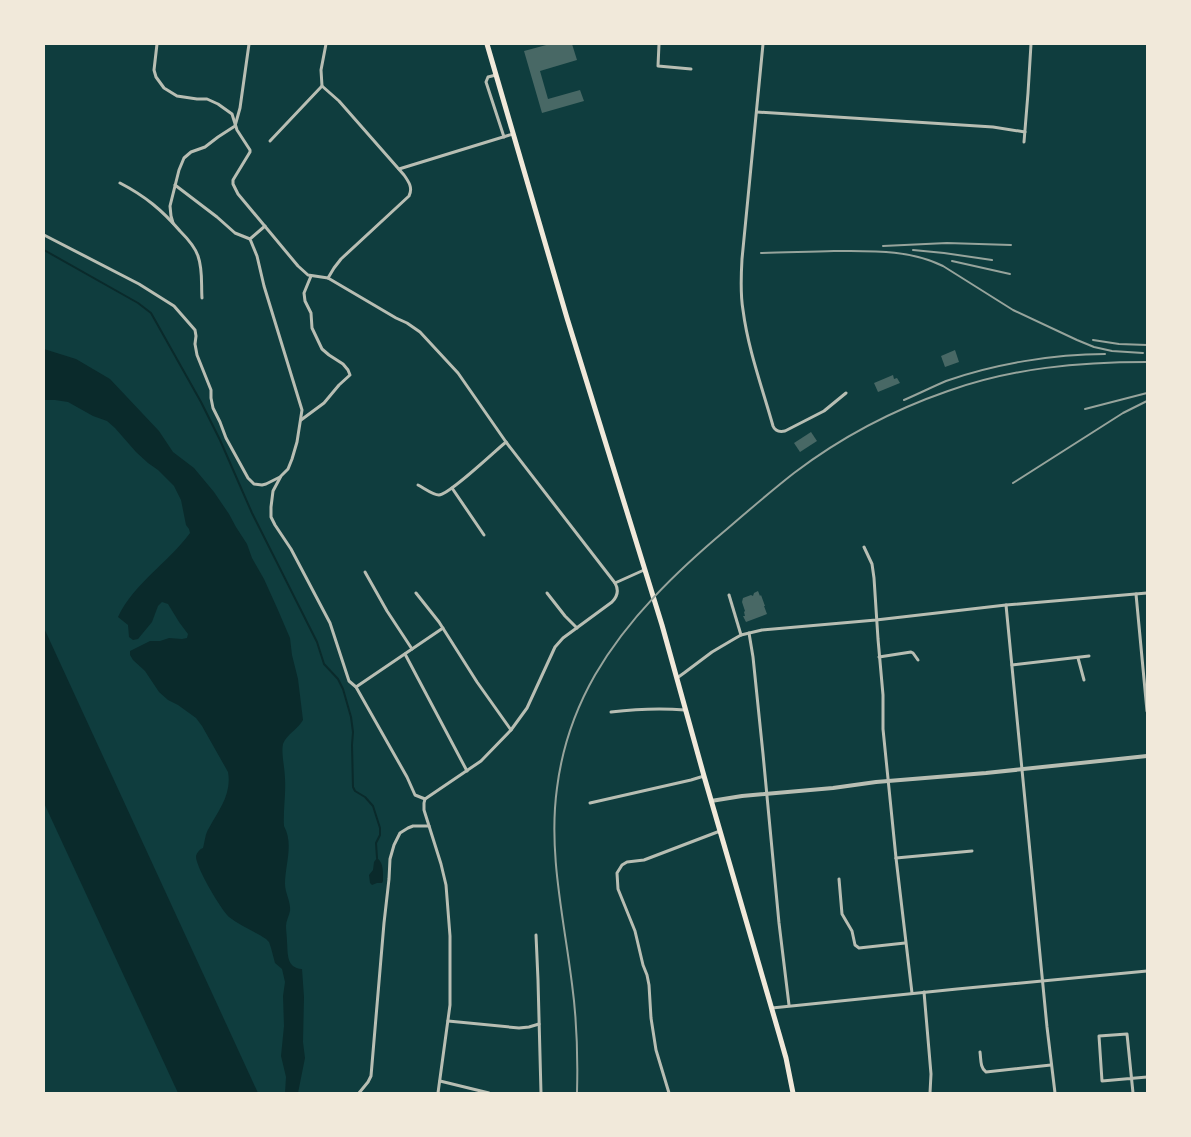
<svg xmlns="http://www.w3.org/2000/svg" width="1191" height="1137" font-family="Ubuntu,sans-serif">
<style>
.water{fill:#0a2a2b}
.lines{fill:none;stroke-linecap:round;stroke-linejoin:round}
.stream{stroke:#0a2a2b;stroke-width:2}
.building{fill:#486865}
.minor{stroke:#b8beb3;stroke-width:3}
.tertiary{stroke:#b8beb3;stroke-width:4}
.primary{stroke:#f1e9da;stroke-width:5}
.rail{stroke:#97a49c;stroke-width:2}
</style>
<rect width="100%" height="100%" fill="#0f3d3e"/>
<g class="water">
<path d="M44,349l32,10 34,20 49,52 14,21 21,16 20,24 15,22 7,13 11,17 5,14 12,21 14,31 12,28 2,17 6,24 5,41c-5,9 -17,15 -20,24 -2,9 2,25 2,35 1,16 -2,32 -1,47 10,18 1,39 1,58 0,9 6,18 5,27 -1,5 -4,10 -4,15 0,5 1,11 1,16 1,11 -1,26 15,27l2,28 -1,45 2,16 -7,35h-13l1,-16 -5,-21 3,-30 -1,-30 2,-14 -3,-13 -7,-6 -4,-15 -2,-6 -3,-3c-12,-8 -26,-13 -37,-22 -8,-7 -34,-51 -33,-61 1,-4 4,-7 7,-8 2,-7 2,-14 6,-20 10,-18 23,-34 19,-56l-26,-46 -6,-8 -18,-13 -10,-5 -9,-8 -14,-21 -12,-11 -3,-5v-4l20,-10h10l9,-3 13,1 5,-1 1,-4 -9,-12 -11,-18 -6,-2 -4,4 -6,16 -14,17 -5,1 -4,-3 -1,-12 -10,-8c16,-34 50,-54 72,-84l-1,-4 -3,-4 -5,-25 -7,-14 -16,-16 -10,-7 -12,-11 -21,-24 -8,-7 -14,-5 -25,-14 -13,-2h-11z"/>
<polygon points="44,628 258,1093 178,1093 44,803"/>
<path d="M377,858c7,5 6,15 6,23l-1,2h-5l-5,2 -2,-2 -1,-8 4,-5 1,-8z"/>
</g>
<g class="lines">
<polyline class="stream" points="44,250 138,303 151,313 201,402 220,440 252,513 317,642 324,664 338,679 343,689 351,717 353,732 352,745 353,787 355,791 365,797 373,806 380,828 380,835 376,843 377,858"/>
</g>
<g class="building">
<polygon points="550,44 572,44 577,60 540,71 548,99 580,90 584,101 542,113 524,51"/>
<polygon points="955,350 959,362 945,367 941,356"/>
<polygon points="893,375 894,379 897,378 900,383 878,392 874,383"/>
<polygon points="811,432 817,441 800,452 794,443"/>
<polygon points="758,591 760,596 761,595 765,606 764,606 767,614 746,622 743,616 745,616 744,612 745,611 742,602 743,598 751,595 753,596 754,593"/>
</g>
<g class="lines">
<g class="minor">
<polyline points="157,44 154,70 156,77 164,88 177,96 197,99 207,99 218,104 232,114 237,130 250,150 250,152 233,180 233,184 238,194 298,266 308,275 328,278 396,318 407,323 420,332 458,373 506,442 615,583 644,570"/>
<path d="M326,44l-5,26 1,16 17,15 65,74c5,7 9,13 5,21l-68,63 -7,9 -6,10"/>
<polyline points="659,44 658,66 691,69"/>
<path d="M763,44l-21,215c-1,17 -2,34 1,51 5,39 19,77 30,116 2,5 7,6 12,5l39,-20 22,-18"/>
<polyline points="496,75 488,77 486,82 504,137"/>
<polyline points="757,112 993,127 1025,132"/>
<polyline points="270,141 322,86"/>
<polyline points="1024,142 1028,93 1031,44"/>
<polyline points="399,169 513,134"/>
<path d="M120,183c25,13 42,27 60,48 7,7 15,16 18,25 5,14 3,28 4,42"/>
<polyline points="175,185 217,217 235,233 250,239"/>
<polyline points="173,223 171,216 170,206 179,170 184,158 191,152 205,147 218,137 235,126 240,108 249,44"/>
<polyline points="265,226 250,239 257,256 264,286 302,410 297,442 292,459 288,469 281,476 273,491 271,507 271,517 275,525 291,549 330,623 349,681 356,687 407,777 415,795 425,799"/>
<polyline points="44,235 139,284 174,306 195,330 196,336 195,344 197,355 211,390 211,398 213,408 220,422 226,438 248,478 254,484 262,485 266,484 280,477"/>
<polyline points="301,420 324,403 339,385 350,375 348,370 343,364 329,355 322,349 312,328 311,313 305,301 304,293 311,276"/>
<path d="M418,485c6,3 15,10 21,10 10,0 57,-45 67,-53"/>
<polyline points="452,488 484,535"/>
<polyline points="864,547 872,564 874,578 878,639 883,695 883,729 896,858 912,993"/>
<polyline points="365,572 387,611 412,649"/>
<polyline points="416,593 439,622 477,682 511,730"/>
<polyline points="547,593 565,616 577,628"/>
<polyline points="1136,594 1147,711"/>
<polyline points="729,595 741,635"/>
<polyline points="1006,605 1047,1027 1055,1093"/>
<polyline points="749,633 753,657 763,754 779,923 789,1005"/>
<polyline points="405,654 467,771"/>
<polyline points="879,657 911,652 913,653 918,660"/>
<polyline points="1078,658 1084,680"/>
<polyline points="1012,665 1089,656"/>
<polyline points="677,678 684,673 712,652 734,639 741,635 762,630 876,620 1006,605 1147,593"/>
<polyline points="356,687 443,628"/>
<path d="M611,712c25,-3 50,-4 74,-2"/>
<polyline points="590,803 691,780 704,776"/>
<polyline points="896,858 972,851"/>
<polyline points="839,879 842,914 852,931 855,945 859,948 905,943"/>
<polyline points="536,935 538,980 541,1093"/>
<polyline points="924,992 931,1074 930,1093"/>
<polyline points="772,1008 957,989 1147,971"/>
<polyline points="448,1021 519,1028 529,1027 539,1024"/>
<path d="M980,1052c1,7 0,16 6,20l65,-7"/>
<polyline points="440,1081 489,1093"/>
<polyline points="359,1093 368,1082 371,1076 384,923 389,879 390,859 394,845 400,833 408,828 413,826 429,826"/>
<path d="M438,1093l12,-88v-69l-4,-51 -5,-21 -17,-54v-7l1,-4 56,-38 30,-31 16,-22 28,-61 8,-9 49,-36c6,-6 7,-12 3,-19"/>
<polyline points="669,1093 656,1050 651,1018 649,985 647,975 643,965 635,931 618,889 617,873 622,865 627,862 644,860 720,831"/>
<polyline points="1133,1093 1127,1034 1099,1036 1102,1081 1147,1077"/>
</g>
<polyline class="tertiary" points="711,801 742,796 833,788 876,782 986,773 1147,756"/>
<polyline class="primary" points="487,44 567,318 662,625 704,776 780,1037 786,1058 793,1093"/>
<g class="rail">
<polyline points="883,246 947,243 1011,245"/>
<polyline points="913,250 944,253 992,260"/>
<path d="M761,253c24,-1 48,-1 73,-2 37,0 74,-2 109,15l70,44 64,30 17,7 18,4 31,2"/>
<polyline points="952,261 1010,274"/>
<polyline points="1093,340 1119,344 1147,345"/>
<path d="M904,400c14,-6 28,-13 42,-19 48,-17 108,-27 159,-27"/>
<polyline points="1085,409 1147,393"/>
<polyline points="1013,483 1123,413 1147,401"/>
<path d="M577,1093c1,-37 0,-72 -5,-109 -8,-65 -24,-131 -15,-196 5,-40 18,-78 38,-113 33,-57 82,-104 132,-146 22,-19 44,-38 67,-56 46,-35 99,-63 154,-82 64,-23 131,-29 199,-29"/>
</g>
</g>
<rect width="1191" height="1137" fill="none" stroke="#f1e9da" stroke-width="90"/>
</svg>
